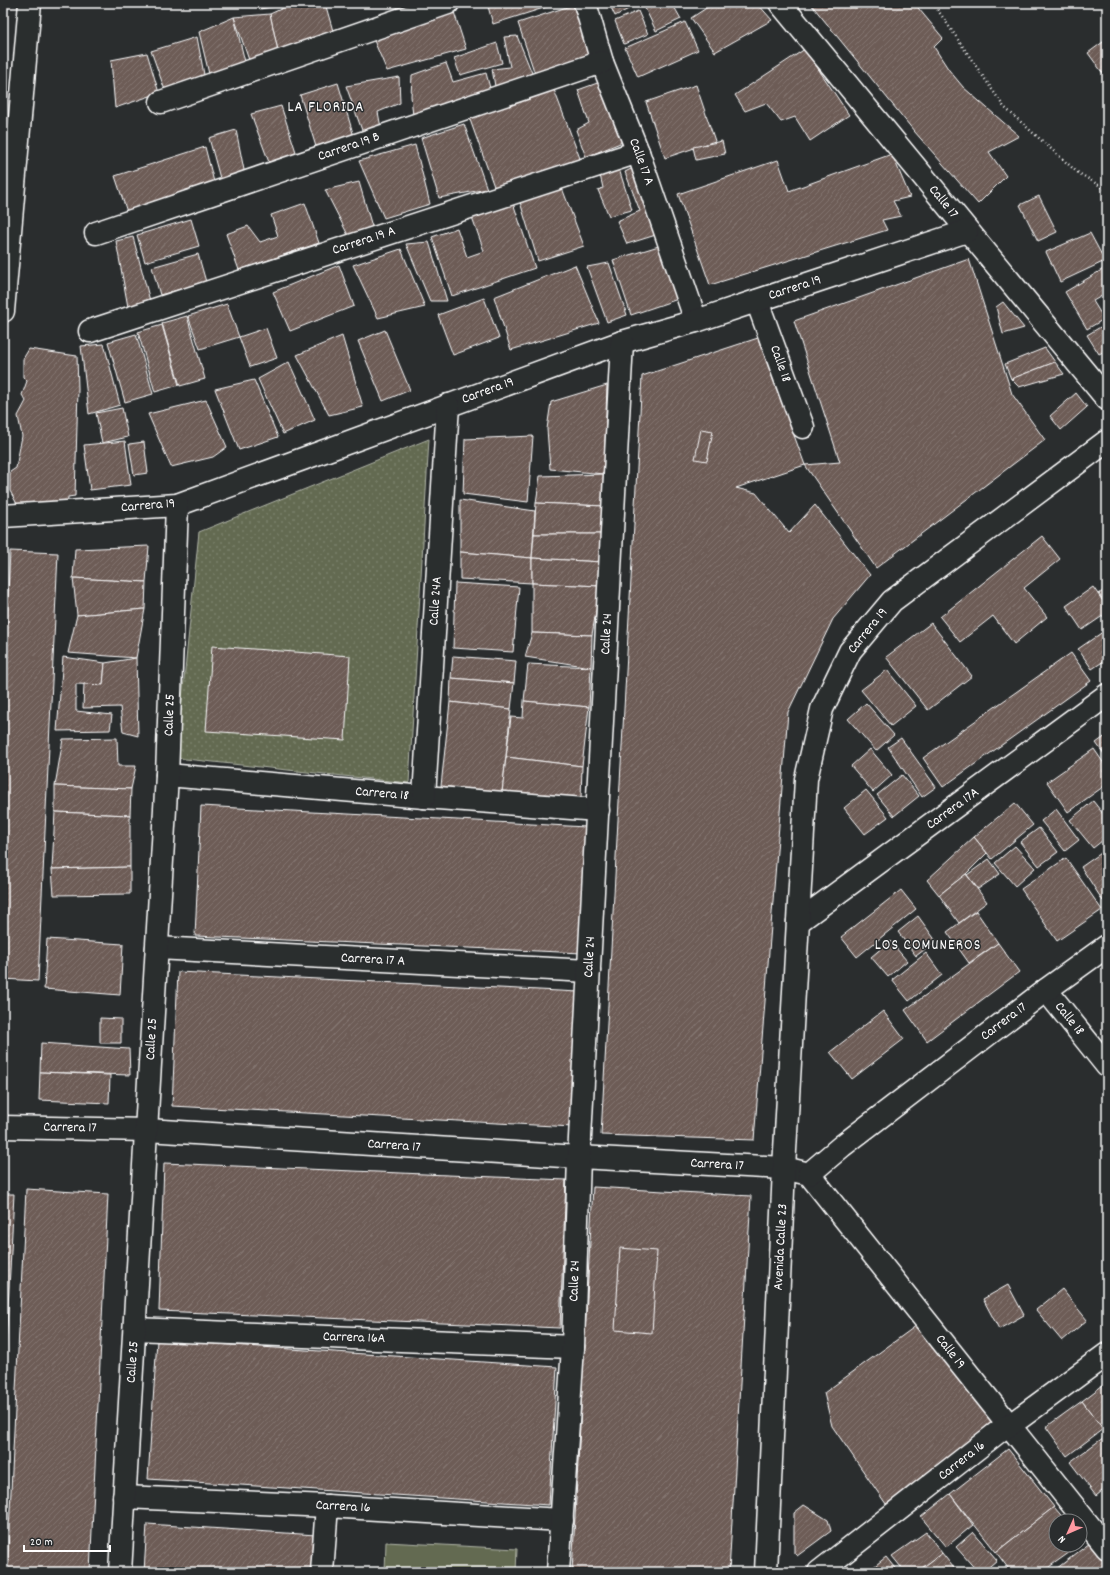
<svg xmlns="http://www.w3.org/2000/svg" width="1110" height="1575" font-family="Dekko,sans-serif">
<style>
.grass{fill:#636b51;stroke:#b1b5a8}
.park{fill:url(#park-dots);stroke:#b1b5a8}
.building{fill:url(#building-hatch);stroke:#fff}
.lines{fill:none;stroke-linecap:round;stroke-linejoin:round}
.street-casing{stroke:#fff;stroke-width:25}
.path{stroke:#fff;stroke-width:2.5;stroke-dasharray:1 3;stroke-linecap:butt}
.street{stroke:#2a2d2e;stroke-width:22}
.labels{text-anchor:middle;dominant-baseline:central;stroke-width:3;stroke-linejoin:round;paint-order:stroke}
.street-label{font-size:14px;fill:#fff;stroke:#2a2d2e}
.neighbourhood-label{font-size:15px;letter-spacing:1px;fill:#fff;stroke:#2a2d2e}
</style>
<defs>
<pattern id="park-dots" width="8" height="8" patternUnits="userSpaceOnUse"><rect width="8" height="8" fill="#636b51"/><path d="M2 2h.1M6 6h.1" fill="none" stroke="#7a816b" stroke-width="1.8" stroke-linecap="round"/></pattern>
<pattern id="building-hatch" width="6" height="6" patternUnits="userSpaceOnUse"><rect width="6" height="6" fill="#6d5b57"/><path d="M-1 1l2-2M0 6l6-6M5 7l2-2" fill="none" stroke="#837470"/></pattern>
</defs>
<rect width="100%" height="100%" fill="#2a2d2e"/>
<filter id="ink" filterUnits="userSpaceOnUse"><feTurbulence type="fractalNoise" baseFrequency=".025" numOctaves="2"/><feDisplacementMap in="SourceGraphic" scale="8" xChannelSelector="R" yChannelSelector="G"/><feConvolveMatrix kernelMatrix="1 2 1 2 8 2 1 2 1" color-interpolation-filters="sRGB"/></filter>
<g filter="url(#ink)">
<polygon class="grass" points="386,1542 517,1549 516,1572 385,1572"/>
<polygon class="park" points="429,439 409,783 176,758 199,532"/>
<g class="building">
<polygon points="259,3 294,3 260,9"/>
<polygon points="294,3 325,3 333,31 278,51 270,14"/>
<polygon points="487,3 549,3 550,6 493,24"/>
<polygon points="609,3 640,3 615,16"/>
<polygon points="651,3 672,3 681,19 656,31 644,6"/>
<polygon points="714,3 757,3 772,20 715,52 691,18"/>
<polygon points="810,3 914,3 943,38 934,47 949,70 963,87 1019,136 989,152 1006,176 978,204 914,131"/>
<polygon points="573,5 590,56 535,74 518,23"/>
<polygon points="453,9 466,49 387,71 372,36"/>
<polygon points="638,11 648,34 624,44 615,21"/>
<polygon points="270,14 278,51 250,63 234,17"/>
<polygon points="234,17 246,66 210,78 199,32"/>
<polygon points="685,22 698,50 638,77 625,48"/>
<polygon points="517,36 534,78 496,92 492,69 510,67 504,37"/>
<polygon points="197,37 205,80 166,93 151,51"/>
<polygon points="1107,39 1107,79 1088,53"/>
<polygon points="497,43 502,63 460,75 454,58"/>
<polygon points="805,49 849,115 810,141 795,117 781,122 766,103 745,111 735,95"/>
<polygon points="147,53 159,93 115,108 111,60"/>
<polygon points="446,63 453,82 486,73 491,92 413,116 411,96 412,75"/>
<polygon points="399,77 400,103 378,112 381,128 363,133 346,86"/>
<polygon points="603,81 625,141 586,157 576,130 589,123 578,90"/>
<polygon points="338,83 355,140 317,150 300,95"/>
<polygon points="696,85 715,141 665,158 646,102"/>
<polygon points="553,87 581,161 496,192 469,117"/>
<polygon points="281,106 298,158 270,165 251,114"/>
<polygon points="464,124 487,189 439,198 421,138"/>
<polygon points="236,130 245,175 221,182 209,138"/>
<polygon points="722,141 725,154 696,160 693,147"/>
<polygon points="415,145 430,204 384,218 359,161"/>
<polygon points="205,147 214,182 127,212 115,176"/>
<polygon points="892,154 910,197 893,201 901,216 882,220 887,230 710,285 678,194 778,160 789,191"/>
<polygon points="635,167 659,234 627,244 617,221 640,211 625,172"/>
<polygon points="619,169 632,210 609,216 598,190 603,188 600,175"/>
<polygon points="359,182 373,230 348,235 325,190"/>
<polygon points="562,188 584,246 538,261 520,202"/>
<polygon points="1039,196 1057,232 1038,241 1020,205"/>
<polygon points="305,203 319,243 239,270 226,234 248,226 260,242 278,236 271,215"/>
<polygon points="513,203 535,268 452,296 432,237 457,228 467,257 484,251 472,217"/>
<polygon points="191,219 199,246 145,262 137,235"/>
<polygon points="1090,233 1105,261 1060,282 1046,252"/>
<polygon points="133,237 150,301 128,307 116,241"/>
<polygon points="429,242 447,301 430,301 406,244"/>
<polygon points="662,245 681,298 631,315 613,260"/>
<polygon points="401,249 425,307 378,318 353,265"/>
<polygon points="198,254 206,282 160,295 152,267"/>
<polygon points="969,259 1012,394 1045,440 876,568 805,465 840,462 794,321"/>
<polygon points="609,263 627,315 607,322 587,267"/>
<polygon points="339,265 354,306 290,331 273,292"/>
<polygon points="575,265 599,323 511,350 494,297"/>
<polygon points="1105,268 1107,272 1107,293 1093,301 1104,319 1087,329 1065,292"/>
<polygon points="484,298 499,338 453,355 438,315"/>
<polygon points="1003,302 1024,328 1003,334 996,307"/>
<polygon points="227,304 239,337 200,349 188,316"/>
<polygon points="187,316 205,379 180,386 162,323"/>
<polygon points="1107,323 1107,350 1099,354 1087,335"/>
<polygon points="162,325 179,385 155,392 138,332"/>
<polygon points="266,328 277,358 250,367 239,337"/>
<polygon points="385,330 410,390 383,401 358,341"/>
<polygon points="136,334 153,394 125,402 108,342"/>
<polygon points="342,336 363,407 329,415 297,355"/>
<polygon points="758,338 805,465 736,488 756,493 789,533 815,505 870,575 833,619 788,712 754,1140 601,1135 642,376"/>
<polygon points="104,344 120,405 89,414 81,346"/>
<polygon points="1045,348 1055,362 1011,379 1005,364"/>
<polygon points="29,349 77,356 78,389 75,496 68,497 67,507 17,504 10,491 10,472 16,468 22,436 18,416 26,401 22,395 27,381 23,377 23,359"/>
<polygon points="289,362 315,420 283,434 258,379"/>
<polygon points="1055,362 1064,374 1019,387 1011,379"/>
<polygon points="254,380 278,437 239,450 215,389"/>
<polygon points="607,385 604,474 550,469 547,429 551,402"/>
<polygon points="1076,393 1087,407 1061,430 1050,416"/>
<polygon points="206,400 227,447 213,457 171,467 148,414"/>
<polygon points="122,408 128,437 102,443 96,413"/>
<polygon points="701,429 713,431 707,461 695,459"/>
<polygon points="533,436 528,502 463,494 465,439"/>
<polygon points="125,441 131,485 90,490 84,445"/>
<polygon points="144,442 148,473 134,475 129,444"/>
<polygon points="604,474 604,506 536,503 540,476"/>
<polygon points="460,500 535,511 532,558 460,552"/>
<polygon points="536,503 604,506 601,534 534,534"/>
<polygon points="534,534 601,534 602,562 532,558"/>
<polygon points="1042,536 1060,559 1024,588 1047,617 1014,644 993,616 960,642 940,617"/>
<polygon points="149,546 146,582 73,578 75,549"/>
<polygon points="10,551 58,553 38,981 3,979 3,701"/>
<polygon points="460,552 532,558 532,583 460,579"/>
<polygon points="532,558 602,562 600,586 532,583"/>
<polygon points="73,578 146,582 145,609 77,615"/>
<polygon points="455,583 519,587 513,652 453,648"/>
<polygon points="532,583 600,586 592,635 532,633"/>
<polygon points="1093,587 1107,607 1107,613 1082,630 1066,606"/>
<polygon points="1107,588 1107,606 1099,594"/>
<polygon points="145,609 136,658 68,653 77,615"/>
<polygon points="931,623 972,676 928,710 886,657"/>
<polygon points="1107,629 1107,659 1092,669 1078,649"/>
<polygon points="532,633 592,635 591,667 525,657"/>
<polygon points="212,646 350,656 345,740 206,731"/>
<polygon points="1071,653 1091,681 943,787 923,758"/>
<polygon points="453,656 516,661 514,683 451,678"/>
<polygon points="63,657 105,663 103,685 76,684 76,711 112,715 110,730 57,731"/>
<polygon points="136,658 138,736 123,732 120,707 83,708 84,684 103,685 105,663"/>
<polygon points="528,664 591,667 589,707 524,701"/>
<polygon points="887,670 916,706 891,726 861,690"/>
<polygon points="451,678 514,683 511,709 450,702"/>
<polygon points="524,701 589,707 582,766 506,757 511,717 523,718"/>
<polygon points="450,702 511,709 502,793 441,786"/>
<polygon points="866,703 894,735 876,751 848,719"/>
<polygon points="1107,735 1107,758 1096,743"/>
<polygon points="117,738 118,766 136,766 131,789 55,786 63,739"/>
<polygon points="901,738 936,787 922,797 888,747"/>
<polygon points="870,749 892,775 873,792 851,766"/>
<polygon points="1094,749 1107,768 1103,771 1107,776 1107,784 1068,812 1047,782"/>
<polygon points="506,757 582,766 581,798 502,793"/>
<polygon points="902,775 919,796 894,816 877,795"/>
<polygon points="55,786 131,789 130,815 55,812"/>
<polygon points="866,790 888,817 865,834 844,808"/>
<polygon points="1093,801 1107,819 1107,837 1093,848 1070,820"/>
<polygon points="1015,803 1033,825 992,859 974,837"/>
<polygon points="201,806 586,827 583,953 195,936"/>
<polygon points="1056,809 1079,840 1065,851 1041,821"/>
<polygon points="55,812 130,815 130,867 52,869"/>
<polygon points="1039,828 1058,852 1039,866 1020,842"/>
<polygon points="974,837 987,853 966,874 939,895 927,880"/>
<polygon points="1015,846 1035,868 1015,886 995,863"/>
<polygon points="1107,849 1107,898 1103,901 1081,867"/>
<polygon points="1066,858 1102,910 1057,941 1021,889"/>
<polygon points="989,859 1000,874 978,889 967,875"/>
<polygon points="130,867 130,894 54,895 52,869"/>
<polygon points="966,874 987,902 959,923 939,895"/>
<polygon points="901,890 916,909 857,957 841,937"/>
<polygon points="976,911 998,943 969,963 947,932"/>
<polygon points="918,916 936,941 916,956 898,932"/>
<polygon points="47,939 123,944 120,995 44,989"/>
<polygon points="890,941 907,961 888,977 871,957"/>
<polygon points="998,943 1019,972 927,1041 905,1010"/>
<polygon points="926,953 942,975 909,1001 892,980"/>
<polygon points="178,972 579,992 573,1127 172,1106"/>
<polygon points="883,1011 904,1039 852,1079 830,1052"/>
<polygon points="100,1018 121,1019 121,1043 100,1043"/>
<polygon points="41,1043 129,1049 130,1075 40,1072"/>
<polygon points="40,1072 110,1075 109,1103 39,1100"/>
<polygon points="164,1163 566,1180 560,1328 159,1311"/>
<polygon points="593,1187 751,1196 729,1572 572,1572"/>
<polygon points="26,1189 108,1194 90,1572 7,1572"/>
<polygon points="3,1194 14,1194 3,1403"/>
<polygon points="620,1248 657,1251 652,1333 615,1330"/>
<polygon points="1008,1285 1024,1315 999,1329 983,1299"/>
<polygon points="1062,1289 1087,1320 1062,1341 1036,1310"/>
<polygon points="924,1320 1002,1429 886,1504 832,1426 824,1393"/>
<polygon points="157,1340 557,1367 549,1505 148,1479"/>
<polygon points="1107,1382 1107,1426 1103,1429 1082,1401"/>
<polygon points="1082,1401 1103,1429 1067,1456 1046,1427"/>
<polygon points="1107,1435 1107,1487 1096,1496 1070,1462"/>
<polygon points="1008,1449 1054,1507 996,1552 950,1494"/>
<polygon points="950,1494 973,1525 946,1547 921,1517"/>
<polygon points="804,1505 828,1520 831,1531 797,1556 794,1553 794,1513"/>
<polygon points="1054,1507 1066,1521 1056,1521 1056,1545 1080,1545 1042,1572 1011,1572 996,1552"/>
<polygon points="147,1524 316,1535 314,1572 144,1572"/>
<polygon points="926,1532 942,1553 917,1572 905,1572 892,1556"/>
<polygon points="973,1532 997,1560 983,1572 978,1572 956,1547"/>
<polygon points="1090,1543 1107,1566 1107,1572 1052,1572"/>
<polygon points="942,1553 957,1572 917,1572"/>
<polygon points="886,1557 898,1572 867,1572"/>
</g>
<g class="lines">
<g class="street-casing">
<g id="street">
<polyline points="585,3 602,62 638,152 696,321"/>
<polyline points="780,3 1107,399"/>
<polyline points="161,102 448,3"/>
<polyline points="96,233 602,62"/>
<polyline points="757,301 803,427"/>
<polyline points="3,311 30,3"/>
<polyline points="90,331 638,152"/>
<polyline points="3,516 177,505 622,342 696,321 967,231"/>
<polyline points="167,775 424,797 598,810"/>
<polyline points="424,797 448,405"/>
<polyline points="798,922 1107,695"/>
<polyline points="157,948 589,971"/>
<polyline points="1046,990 1107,1066"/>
<polyline points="3,1127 147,1130 579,1157 784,1168 809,1174 1107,1548"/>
<polyline points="809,1174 842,1146 1046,990 1107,946"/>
<polyline points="135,1329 573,1347"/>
<polyline points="124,1497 327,1506 562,1520"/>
<polyline points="120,1572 167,775 177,505"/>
<polyline points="322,1572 327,1506"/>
<polyline points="558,1572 573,1347 579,1157 622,342"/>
<polyline points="766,1572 784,1168 806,779 822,709 850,651 892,601 1107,441"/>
<polyline points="819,1572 1002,1429 1009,1426 1107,1354"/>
</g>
</g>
<polyline class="path" points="933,3 1004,107 1077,172 1107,190"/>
<use href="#street" class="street"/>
</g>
</g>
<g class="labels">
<g class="street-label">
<text transform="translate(349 147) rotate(-19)">Carrera 19 B</text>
<text transform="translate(641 162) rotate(70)">Calle 17 A</text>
<text transform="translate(943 202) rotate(51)">Calle 17</text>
<text transform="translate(364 241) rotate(-18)">Carrera 19 A</text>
<text transform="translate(795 288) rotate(-18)">Carrera 19</text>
<text transform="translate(780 364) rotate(70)">Calle 18</text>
<text transform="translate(488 391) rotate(-20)">Carrera 19</text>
<text transform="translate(148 506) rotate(-5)">Carrera 19</text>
<text transform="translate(436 601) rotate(-86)">Calle 24A</text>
<text transform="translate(868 631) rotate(-51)">Carrera 19</text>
<text transform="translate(607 634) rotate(-87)">Calle 24</text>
<text transform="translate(170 715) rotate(-88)">Calle 25</text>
<text transform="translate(382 794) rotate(5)">Carrera 18</text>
<text transform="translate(953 809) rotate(-36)">Carrera 17A</text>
<text transform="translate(590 957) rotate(-87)">Calle 24</text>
<text transform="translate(373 960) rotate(3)">Carrera 17 A</text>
<text transform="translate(1069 1019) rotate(51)">Calle 18</text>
<text transform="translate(1004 1022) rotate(-37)">Carrera 17</text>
<text transform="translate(152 1039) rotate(-87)">Calle 25</text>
<text transform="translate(70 1128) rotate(1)">Carrera 17</text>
<text transform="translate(394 1146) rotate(4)">Carrera 17</text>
<text transform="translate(717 1165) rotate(3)">Carrera 17</text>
<text transform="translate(781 1247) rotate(-87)">Avenida Calle 23</text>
<text transform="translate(575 1281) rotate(-88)">Calle 24</text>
<text transform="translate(354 1338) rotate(2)">Carrera 16A</text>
<text transform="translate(950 1352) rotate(52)">Calle 19</text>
<text transform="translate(133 1362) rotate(-86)">Calle 25</text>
<text transform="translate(962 1461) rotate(-38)">Carrera 16</text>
<text transform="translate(343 1507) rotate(3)">Carrera 16</text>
</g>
<g class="neighbourhood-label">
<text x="326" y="108">LA FLORIDA</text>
<text x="928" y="946">LOS COMUNEROS</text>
</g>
</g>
<rect width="1110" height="1575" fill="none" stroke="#2a2d2e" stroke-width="16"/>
<rect x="8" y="8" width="1094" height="1559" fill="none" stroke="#fff" stroke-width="1.5" filter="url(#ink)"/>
<g transform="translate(1068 1533) rotate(225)"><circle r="19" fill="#2a2d2e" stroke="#7f8182"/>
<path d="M0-3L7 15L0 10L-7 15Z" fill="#ff9aa2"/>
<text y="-6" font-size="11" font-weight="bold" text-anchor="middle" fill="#ffffff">N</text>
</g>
<path d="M24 1545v6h86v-6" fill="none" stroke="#ffffff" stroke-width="2"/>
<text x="30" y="1545" font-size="12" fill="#ffffff" stroke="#2a2d2e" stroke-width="3" paint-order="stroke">20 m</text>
</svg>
